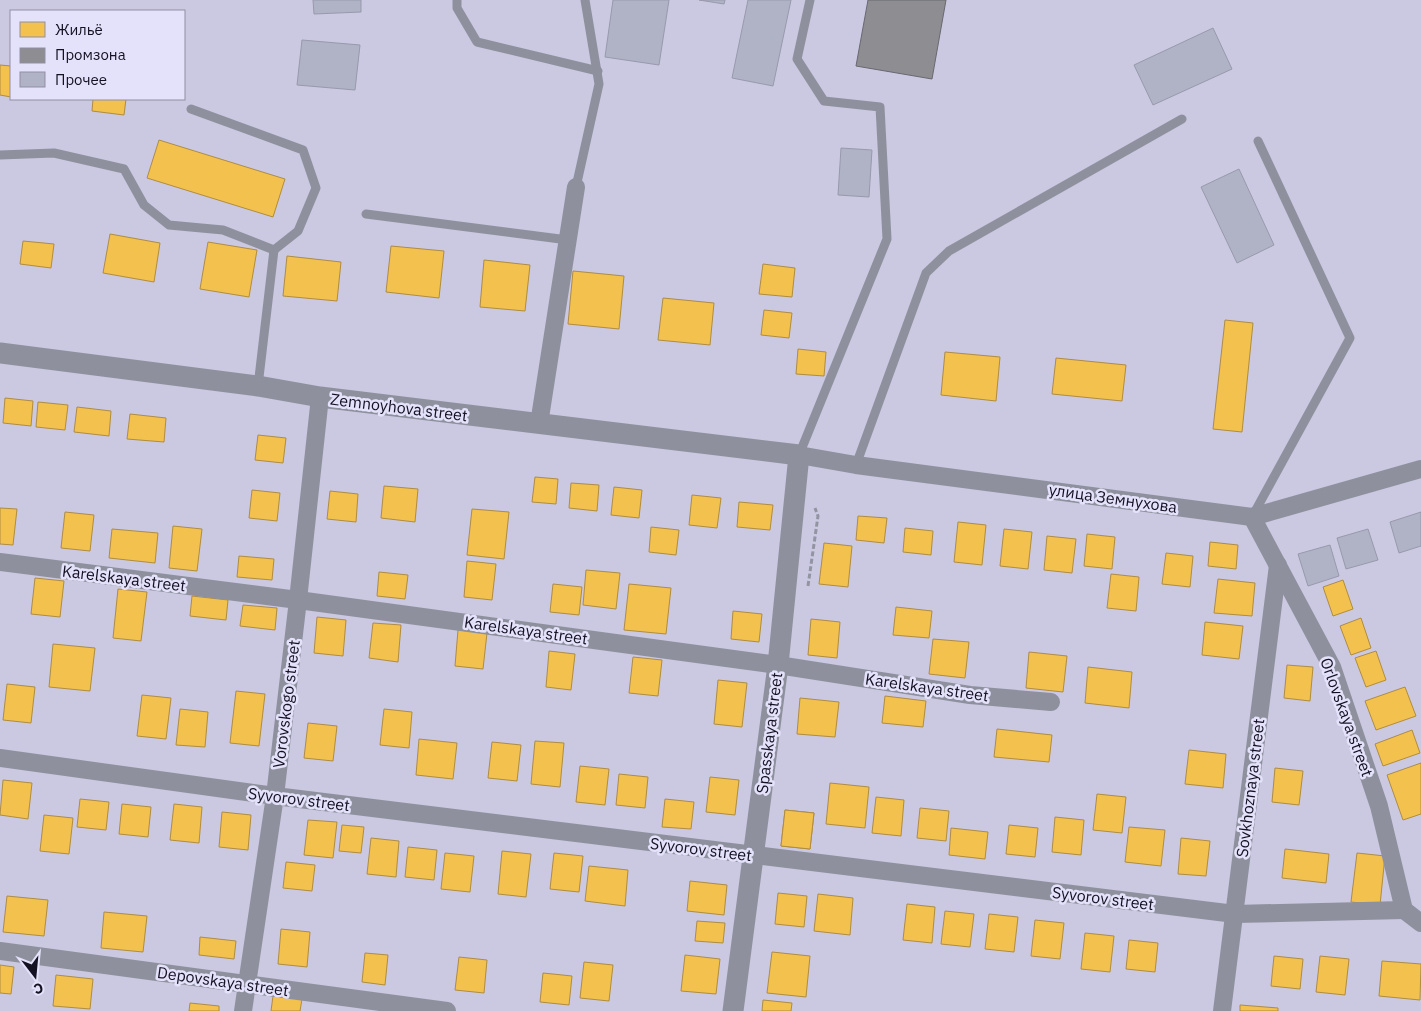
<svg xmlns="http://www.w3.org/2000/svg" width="1421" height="1011" font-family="'IBM Plex Sans',sans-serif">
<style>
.homes{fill:#f2c14e;stroke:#af8c41}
.industry{fill:#8d8d92;stroke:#696870}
.building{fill:#b0b2c6;stroke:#9899ad}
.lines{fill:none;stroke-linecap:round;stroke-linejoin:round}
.path{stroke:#9394a1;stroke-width:3;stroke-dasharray:5 2.5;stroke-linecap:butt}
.service{stroke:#8e919d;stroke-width:9}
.minor{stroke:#8e919d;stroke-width:18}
.tertiary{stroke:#8e919d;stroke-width:21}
.labels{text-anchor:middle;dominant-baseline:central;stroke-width:5;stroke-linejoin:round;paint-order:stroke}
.street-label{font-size:16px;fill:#141122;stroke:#e4e2fa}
</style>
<rect width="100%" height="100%" fill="#cbc8e2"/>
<g class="homes">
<polygon points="0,65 11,66 11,97 0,95"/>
<polygon points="93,99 126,99 124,115 92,111"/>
<polygon points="159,140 285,179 273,217 147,178"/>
<polygon points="110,234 160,243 154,282 103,273"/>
<polygon points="23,241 54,244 51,268 20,264"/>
<polygon points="208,242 257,250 249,297 200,289"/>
<polygon points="391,246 444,251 439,298 386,292"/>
<polygon points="287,256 341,262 337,301 283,296"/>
<polygon points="484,260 530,265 525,311 480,307"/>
<polygon points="763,264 795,268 792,297 759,294"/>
<polygon points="573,271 624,276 619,329 568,324"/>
<polygon points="663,298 714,303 710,345 658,340"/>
<polygon points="764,310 792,313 789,338 761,335"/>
<polygon points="1225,320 1253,323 1242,432 1213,429"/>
<polygon points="798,349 826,352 824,376 796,374"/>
<polygon points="945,352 1000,357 996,401 941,395"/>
<polygon points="1056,358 1126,365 1122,401 1052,394"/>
<polygon points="5,398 33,401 31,426 3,423"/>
<polygon points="38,402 68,405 65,430 36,427"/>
<polygon points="77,407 111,411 109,436 74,432"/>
<polygon points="130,414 166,418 164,442 127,439"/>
<polygon points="258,435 286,438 283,463 255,460"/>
<polygon points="535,477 558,479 556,504 532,502"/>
<polygon points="571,483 599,485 597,511 569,508"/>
<polygon points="384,486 418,489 415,522 381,518"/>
<polygon points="614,487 642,490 639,518 611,515"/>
<polygon points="252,490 280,493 277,521 249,518"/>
<polygon points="330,491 358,494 356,522 327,519"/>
<polygon points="692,495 721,498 717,528 689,525"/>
<polygon points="739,502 773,505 770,530 737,527"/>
<polygon points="0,508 17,509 13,545 0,544"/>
<polygon points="472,509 509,512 504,559 467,555"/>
<polygon points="65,512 94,515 90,551 61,548"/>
<polygon points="858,516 887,518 884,543 856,540"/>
<polygon points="958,522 986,525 982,565 954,562"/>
<polygon points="173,526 202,529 197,571 169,568"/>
<polygon points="651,527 679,530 676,555 649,552"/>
<polygon points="905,528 933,531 931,555 903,552"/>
<polygon points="112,529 158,533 155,563 109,558"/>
<polygon points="1004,529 1032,532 1028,569 1000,566"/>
<polygon points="1087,534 1115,537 1112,569 1084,566"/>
<polygon points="1047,536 1076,539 1072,573 1044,570"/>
<polygon points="1210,542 1238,545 1236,569 1208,566"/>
<polygon points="824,543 852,546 848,587 819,584"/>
<polygon points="1166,553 1193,556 1190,587 1162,584"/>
<polygon points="239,556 274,559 272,580 237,577"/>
<polygon points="467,561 496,564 492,600 464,597"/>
<polygon points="586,570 620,573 616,609 583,605"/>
<polygon points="379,572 408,575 405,599 377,596"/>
<polygon points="1111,574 1139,577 1136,611 1107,608"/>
<polygon points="35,578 64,581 60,617 31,614"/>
<polygon points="1218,579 1255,583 1252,616 1214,613"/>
<polygon points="1343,580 1353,609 1333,616 1323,587"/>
<polygon points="553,584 582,587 579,615 550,612"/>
<polygon points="629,584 671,588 666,634 624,630"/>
<polygon points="118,589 147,592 141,641 113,638"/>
<polygon points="192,596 228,600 226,620 190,616"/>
<polygon points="243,605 277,608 275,630 240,626"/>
<polygon points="896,607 932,611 929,638 893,635"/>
<polygon points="733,611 762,614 759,642 731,639"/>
<polygon points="317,617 346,620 343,656 314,653"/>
<polygon points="1361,618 1371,648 1351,655 1340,626"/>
<polygon points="811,619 840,622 837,658 808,655"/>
<polygon points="1205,622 1243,626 1239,659 1202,655"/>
<polygon points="373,623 401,625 398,662 369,658"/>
<polygon points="458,630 487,633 483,669 455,666"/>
<polygon points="933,639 969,642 965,678 929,674"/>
<polygon points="53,644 95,648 90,691 49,687"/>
<polygon points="549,651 575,654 571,690 546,687"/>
<polygon points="1376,651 1386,680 1366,687 1355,658"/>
<polygon points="1029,652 1067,656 1063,692 1026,688"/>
<polygon points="633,657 662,660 658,696 629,693"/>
<polygon points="1287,665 1313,667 1310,701 1284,698"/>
<polygon points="1088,667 1132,672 1129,708 1085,703"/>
<polygon points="718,680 747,683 742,727 714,724"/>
<polygon points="7,684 35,687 31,723 3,720"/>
<polygon points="1405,687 1416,716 1376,730 1365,701"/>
<polygon points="236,691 265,694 259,746 230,743"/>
<polygon points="142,695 171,698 166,739 137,736"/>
<polygon points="885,696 926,701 923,727 882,723"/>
<polygon points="800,698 839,702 835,737 797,734"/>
<polygon points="180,709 208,712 205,747 176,745"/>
<polygon points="384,709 412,712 409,748 380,745"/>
<polygon points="308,723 337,726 333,761 304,758"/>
<polygon points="997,729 1052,735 1049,762 994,757"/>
<polygon points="1412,730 1420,753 1383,766 1375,744"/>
<polygon points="419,739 457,743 453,779 416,775"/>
<polygon points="535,741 564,743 560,787 531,784"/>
<polygon points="492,742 521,745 517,781 488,778"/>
<polygon points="1189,750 1226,754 1223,788 1185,784"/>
<polygon points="1421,763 1421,814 1403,820 1387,775"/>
<polygon points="580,766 609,769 605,805 576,802"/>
<polygon points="1275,768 1303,771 1299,805 1272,802"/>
<polygon points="619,774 648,777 645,808 616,805"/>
<polygon points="710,777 739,780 735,815 706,812"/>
<polygon points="3,780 32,783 28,819 0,815"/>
<polygon points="830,783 869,787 865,828 826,824"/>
<polygon points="1097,794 1126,797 1122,833 1093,830"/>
<polygon points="876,797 904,800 901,836 872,833"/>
<polygon points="80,799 109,802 106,830 77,827"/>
<polygon points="665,799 694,802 691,829 662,827"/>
<polygon points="122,804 151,807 148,837 119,834"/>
<polygon points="174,804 202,807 199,843 170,840"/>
<polygon points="920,808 949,811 946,841 917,838"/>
<polygon points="785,810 814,813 810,849 781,846"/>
<polygon points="785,810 814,813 810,849 781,846"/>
<polygon points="222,812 251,815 248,850 219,847"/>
<polygon points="44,815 73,818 69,854 40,851"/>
<polygon points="1055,817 1084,820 1081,855 1052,852"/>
<polygon points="308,820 337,822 333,858 304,855"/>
<polygon points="342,825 364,827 361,853 339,851"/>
<polygon points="1009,825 1038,828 1035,857 1006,854"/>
<polygon points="1129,827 1165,830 1161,866 1125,862"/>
<polygon points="951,828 988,832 985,859 949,855"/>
<polygon points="371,838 399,841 396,877 367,874"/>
<polygon points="1181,838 1210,841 1206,876 1178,874"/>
<polygon points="408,847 437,850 434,880 405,877"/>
<polygon points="1285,849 1329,854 1326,883 1282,878"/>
<polygon points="502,851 531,854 526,897 498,894"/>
<polygon points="445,853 474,856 470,892 441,889"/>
<polygon points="554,853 583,856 579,892 550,889"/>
<polygon points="1357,853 1385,856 1380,905 1351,902"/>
<polygon points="286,862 315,865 312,891 283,888"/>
<polygon points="589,866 628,870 625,906 585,901"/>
<polygon points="690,881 727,885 724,915 687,911"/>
<polygon points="778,893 807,896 804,927 775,924"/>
<polygon points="818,894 853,898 850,935 814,931"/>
<polygon points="7,896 48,900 44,936 3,932"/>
<polygon points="907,904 935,907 932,943 903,940"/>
<polygon points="945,911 974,914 970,947 941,944"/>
<polygon points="104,912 147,916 143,952 101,948"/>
<polygon points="989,914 1018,917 1014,952 985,949"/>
<polygon points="1035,920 1064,923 1060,959 1031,956"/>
<polygon points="697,921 725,923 723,943 695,941"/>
<polygon points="281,929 310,932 307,967 278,964"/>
<polygon points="1085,933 1114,936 1110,972 1081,969"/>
<polygon points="200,937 236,941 234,959 199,955"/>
<polygon points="1129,940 1158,943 1155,972 1126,969"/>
<polygon points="772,952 810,956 806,997 767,993"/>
<polygon points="365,953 388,955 385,985 362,982"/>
<polygon points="685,955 720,959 716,994 681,991"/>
<polygon points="1274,956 1303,959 1300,989 1271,986"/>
<polygon points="1320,956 1349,959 1345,995 1316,992"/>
<polygon points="459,957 487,960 484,993 455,990"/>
<polygon points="1382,961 1421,964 1420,1000 1379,996"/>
<polygon points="584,962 613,965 609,1001 580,998"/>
<polygon points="0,965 14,967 11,994 0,993"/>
<polygon points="543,973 572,976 569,1005 540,1002"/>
<polygon points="56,975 93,979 90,1009 53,1006"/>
<polygon points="273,996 302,999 300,1011 271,1011"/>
<polygon points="763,1000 792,1003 791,1011 762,1011"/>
<polygon points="190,1003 219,1006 219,1011 189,1011"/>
<polygon points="1240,1005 1278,1008 1278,1011 1240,1011"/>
</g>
<polygon class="industry" points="868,0 946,0 932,79 856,66"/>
<g class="building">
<polygon points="313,0 361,0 361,12 314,14"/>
<polygon points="613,0 669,0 659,65 605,57"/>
<polygon points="699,0 725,0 724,4"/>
<polygon points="748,0 791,0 773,86 732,78"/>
<polygon points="1213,28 1232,69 1153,105 1134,65"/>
<polygon points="302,40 360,45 355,90 297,85"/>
<polygon points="841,148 872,150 869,197 838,195"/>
<polygon points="1239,169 1274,245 1237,263 1201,187"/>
<polygon points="1421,512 1421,546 1399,553 1390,522"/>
<polygon points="1368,529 1378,560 1346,569 1337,538"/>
<polygon points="1330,545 1339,576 1308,586 1298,554"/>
</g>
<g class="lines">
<polyline class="path" points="808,586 818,516 815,508"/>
<g class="service">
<polyline points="457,0 457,8 477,42 598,71"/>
<polyline points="191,109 303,150 316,188 298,231 274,250"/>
<polyline points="0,155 54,153 124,169 144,205 169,225 223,230 274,250 258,386"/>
<polyline points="576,187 599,84 585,0"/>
<polyline points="366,214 568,240"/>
<polyline points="799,455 887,239 880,107 824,101 797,59 810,0"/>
<polyline points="856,465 926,273 949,251 1182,119"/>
<polyline points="1252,517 1350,338 1258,141"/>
</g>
<g class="minor">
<polyline points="539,424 576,187"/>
<polyline points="799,455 856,465 1252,517 1421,469"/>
<polyline points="1252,517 1332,667 1379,806 1404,910 1421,923"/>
<polyline points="0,562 298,600 778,665 970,695 1051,702"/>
<polyline points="0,758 275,796 1235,914 1404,910"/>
<polyline points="0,951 447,1011"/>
<polyline points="243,1011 275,796 298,600 320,397"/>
<polyline points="1222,1011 1278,565"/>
</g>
<polyline class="tertiary" points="0,353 258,386 320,397 799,455 778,665 733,1011"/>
</g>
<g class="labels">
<g class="street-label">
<text transform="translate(399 407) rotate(7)">Zemnoyhova street</text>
<text transform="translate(1113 498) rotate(8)">улица Земнухова</text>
<text transform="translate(124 578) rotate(7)">Karelskaya street</text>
<text transform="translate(526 630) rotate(8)">Karelskaya street</text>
<text transform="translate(927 687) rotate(8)">Karelskaya street</text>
<text transform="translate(286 704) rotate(-83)">Vorovskogo street</text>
<text transform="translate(1347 717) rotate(70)">Orlovskaya street</text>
<text transform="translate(769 733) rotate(-83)">Spasskaya street</text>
<text transform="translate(1250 788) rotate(-83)">Sovkhoznaya street</text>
<text transform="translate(299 799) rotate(7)">Syvorov street</text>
<text transform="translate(701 849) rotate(7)">Syvorov street</text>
<text transform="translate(1103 898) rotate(7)">Syvorov street</text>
<text transform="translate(223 981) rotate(8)">Depovskaya street</text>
</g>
</g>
<rect x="10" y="10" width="175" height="90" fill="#e4e2fa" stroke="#918ea4"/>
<rect x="20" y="22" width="25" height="15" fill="#f2c14e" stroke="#918ea4"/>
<text x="55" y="35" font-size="15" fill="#141122">Жильё</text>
<rect x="20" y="48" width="25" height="15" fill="#8d8d92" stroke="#918ea4"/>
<text x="55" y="60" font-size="15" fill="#141122">Промзона</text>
<rect x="20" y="72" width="25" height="15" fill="#b0b2c6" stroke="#918ea4"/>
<text x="55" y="85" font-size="15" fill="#141122">Прочее</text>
<g transform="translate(35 976) rotate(164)" stroke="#e4e2fa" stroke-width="4" paint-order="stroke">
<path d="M0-4L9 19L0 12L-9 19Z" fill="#141122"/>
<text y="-8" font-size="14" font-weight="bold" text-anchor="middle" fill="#141122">С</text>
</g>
</svg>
